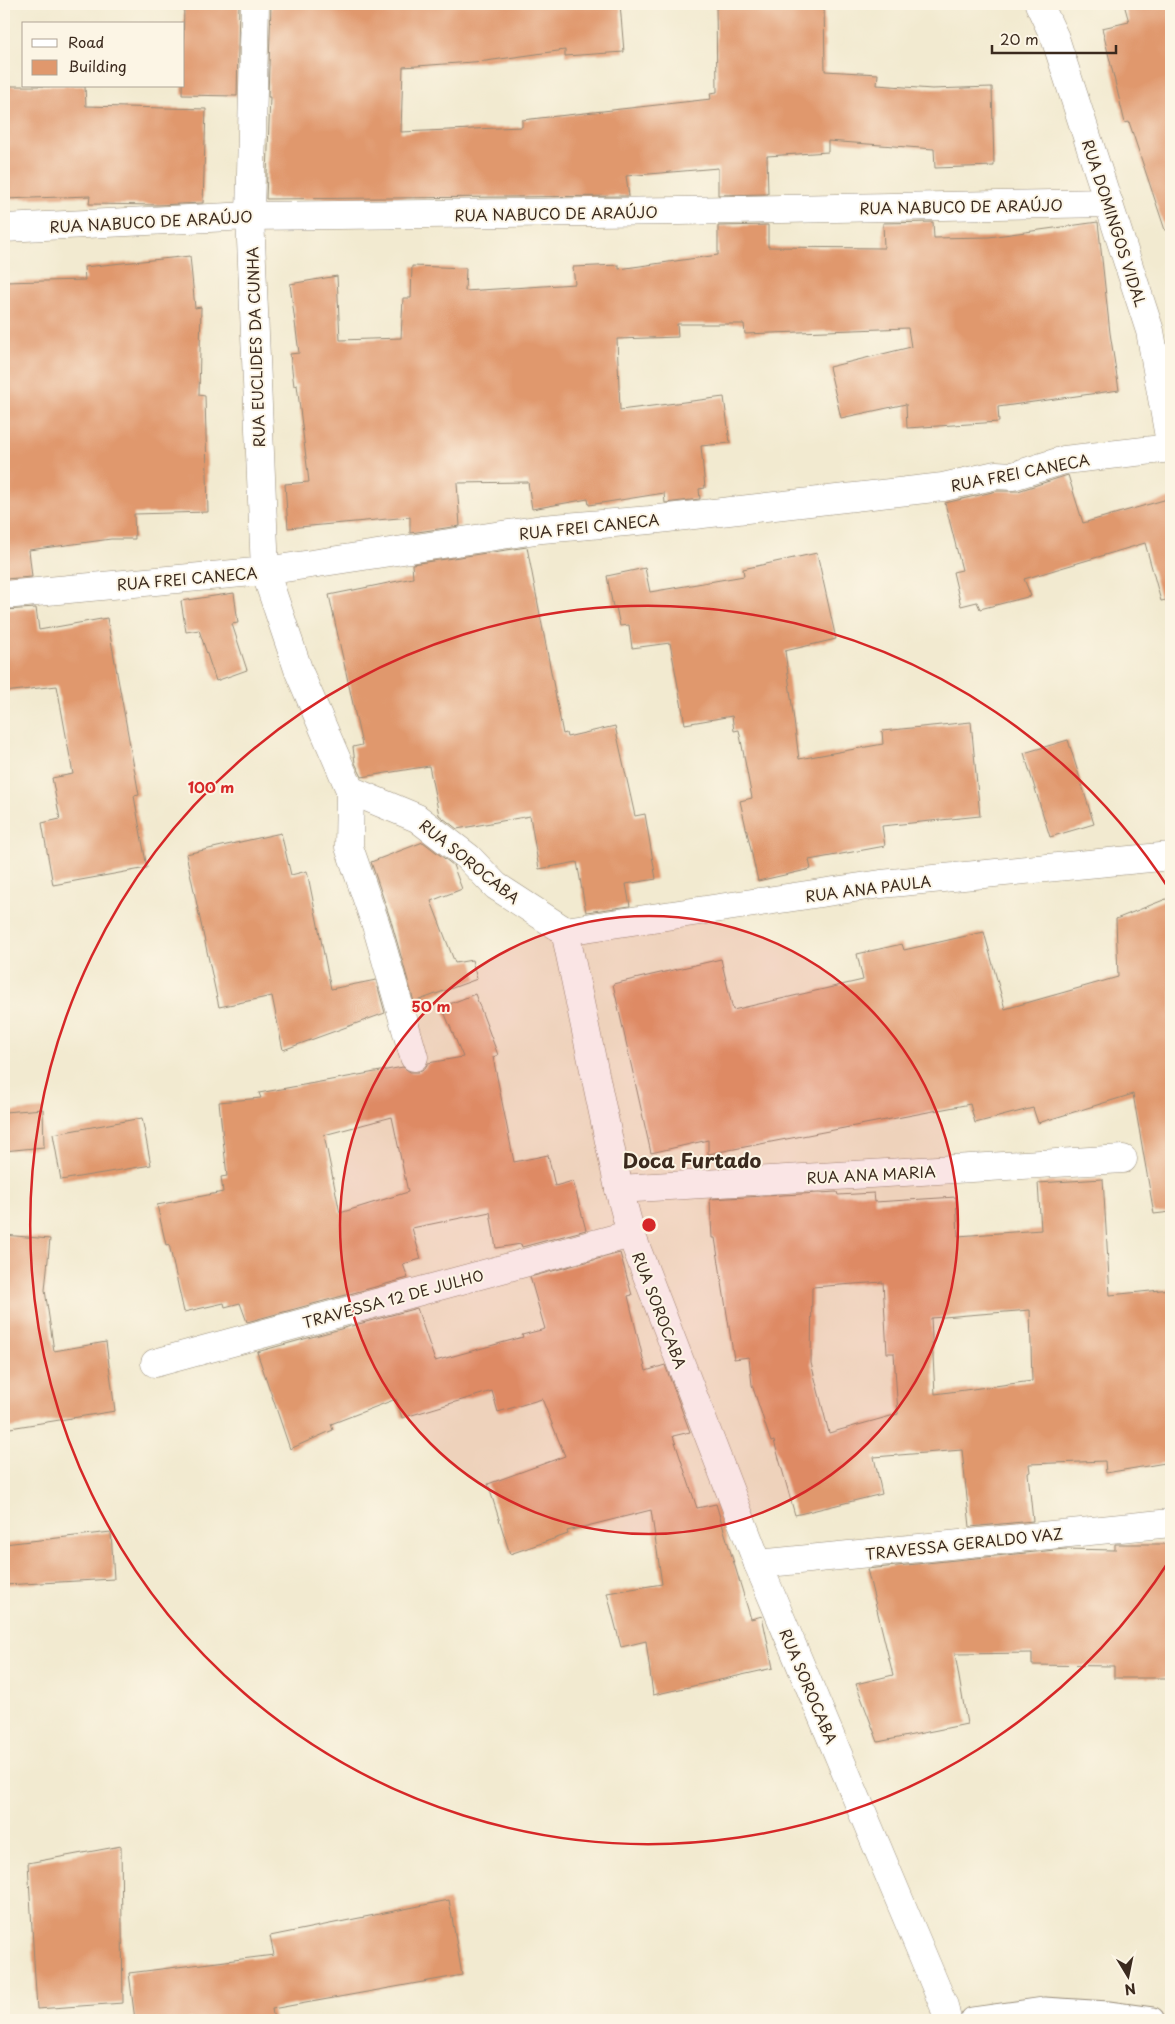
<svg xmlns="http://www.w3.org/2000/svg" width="1175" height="2024" font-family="'Playpen Sans',sans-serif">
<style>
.building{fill:#e0986d;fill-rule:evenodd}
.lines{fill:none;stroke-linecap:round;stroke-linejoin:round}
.service-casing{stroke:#968a77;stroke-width:27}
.minor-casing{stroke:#968a77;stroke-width:29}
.service{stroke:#fff;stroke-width:25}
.minor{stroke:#fff;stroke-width:28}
.ring{fill:none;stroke:#d62828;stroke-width:2.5}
.labels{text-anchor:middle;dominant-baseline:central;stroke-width:4;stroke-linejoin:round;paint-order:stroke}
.street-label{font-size:15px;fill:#3b2a1e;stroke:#fcf5e5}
.district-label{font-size:20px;font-weight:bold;fill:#3b2a1e;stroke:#fcf5e5}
.centre{fill:#d62828;stroke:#fcf5e5;stroke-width:2.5}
.ring-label{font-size:15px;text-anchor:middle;font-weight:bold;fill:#d62828;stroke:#fcf5e5;stroke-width:4;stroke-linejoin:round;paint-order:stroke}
</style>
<rect width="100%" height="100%" fill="#fcf5e5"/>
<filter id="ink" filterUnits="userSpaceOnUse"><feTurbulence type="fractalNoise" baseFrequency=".02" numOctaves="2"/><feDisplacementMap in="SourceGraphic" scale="10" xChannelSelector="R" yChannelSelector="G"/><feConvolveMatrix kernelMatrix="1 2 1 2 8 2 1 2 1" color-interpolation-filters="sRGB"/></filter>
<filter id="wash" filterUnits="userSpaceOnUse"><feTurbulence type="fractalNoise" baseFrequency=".0096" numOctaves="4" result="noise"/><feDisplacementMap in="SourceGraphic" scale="20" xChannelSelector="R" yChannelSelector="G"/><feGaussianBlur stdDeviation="1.12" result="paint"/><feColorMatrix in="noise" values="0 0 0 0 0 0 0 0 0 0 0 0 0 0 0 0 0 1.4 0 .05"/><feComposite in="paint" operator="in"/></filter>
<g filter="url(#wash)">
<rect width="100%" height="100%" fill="#f2ead0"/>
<g id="blocks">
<g class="building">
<polygon points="184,4 239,4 237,96 182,95"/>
<polygon points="271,4 620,4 624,52 565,56 565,50 486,61 403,67 401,132 522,127 522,120 711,99 710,93 717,92 716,4 824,4 825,71 878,74 877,85 932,89 992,87 994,166 935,168 934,149 828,141 828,152 767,156 768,194 718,195 718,168 626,176 629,196 266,199 270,97 268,97"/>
<polygon points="1124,4 1171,4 1171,229 1165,230 1129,122 1125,123 1102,28 1129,22"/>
<polygon points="4,86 85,86 86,106 206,109 203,203 158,205 89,204 90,196 4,199"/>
<polygon points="933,222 934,238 989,237 1098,222 1110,333 1119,390 998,407 999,422 907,428 906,404 841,418 829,367 911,347 908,328 745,334 744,324 677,324 678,337 617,339 620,410 724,397 730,443 701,446 705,488 699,489 700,499 665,503 664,493 589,505 588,499 532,509 528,482 457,483 460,526 410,533 410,517 288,528 285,484 309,482 297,385 294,386 290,354 299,353 290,284 337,276 340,340 401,338 403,298 411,298 412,266 466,268 465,291 575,284 573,267 619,265 619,269 718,255 718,226 768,225 768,247 884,248 883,223"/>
<polygon points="190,256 195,308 201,307 199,395 205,396 208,512 134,514 135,539 111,539 29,550 32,577 4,579 4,282 85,280 84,267"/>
<polygon points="1068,475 1083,523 1171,498 1171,599 1161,601 1145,543 1024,579 1031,596 980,609 977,602 961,606 953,572 962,570 945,503 997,491 1018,491"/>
<polygon points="527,547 563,734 566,733 567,737 615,726 635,816 645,814 656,879 626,884 630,906 586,912 577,862 539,869 530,816 457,829 439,815 429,766 362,777 355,763 353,747 362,745 329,595 413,578 412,564"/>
<polygon points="817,553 836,639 785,651 799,759 883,744 882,731 971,722 980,816 882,826 885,846 809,860 811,869 758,881 740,801 752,798 739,730 734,731 732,716 685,724 670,643 632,648 629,625 620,626 616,607 613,607 607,576 645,568 650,592 744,576 743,569"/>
<polygon points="234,593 238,623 232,624 247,670 216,681 199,630 186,632 181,601"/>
<polygon points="36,608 39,630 107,618 139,795 134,796 147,868 53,885 42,823 60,819 52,778 73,774 57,686 4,692 4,610"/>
<polygon points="1068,740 1094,824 1050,837 1024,753"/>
<polygon points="281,833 291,875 307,871 331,989 376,980 385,1013 283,1050 272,996 219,1007 186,854"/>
<polygon points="423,842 453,865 462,889 431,901 455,963 472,960 477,979 414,1002 391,921 371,862"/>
<polygon points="1171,897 1171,1212 1154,1214 1133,1094 1038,1123 1033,1108 975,1123 970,1104 708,1154 708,1140 651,1153 613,984 721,959 733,1010 863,980 857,954 902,944 904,950 984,932 1005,1009 1118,977 1116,919"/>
<path d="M475,994l23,61 -5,2 21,105 34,-7 7,31 18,-5 13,49 -64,17 -1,-3 -25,4 -6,-36 -78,16 9,31 -18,5 5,14 -161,44 -7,-19 -15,4 -1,-4 -40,9 -15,-68 -3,1 -9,-40 66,-13 -2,-15 6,-1 -8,-74 42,-4 -2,-5 144,-26 7,5h8l7,-4 3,-5 35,-6 -21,-50zM392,1117l16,75 -68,21 -16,-78z"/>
<polygon points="43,1109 44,1147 4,1151 4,1112"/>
<polygon points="142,1118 151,1165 61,1180 53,1134"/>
<path d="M1103,1179l7,116 61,-6v173l-65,11 -1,-12 -76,3 1,8 -2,1 5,48 -63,6 -8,-77 -88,7 8,37 -87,21 -21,-74 -3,1 -19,-57 -3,-28 -15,2 -19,-121h-3l-2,-39 127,-7 1,3 36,-2 1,9 81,-5 2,39 83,-6 -3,-47zM883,1282l4,71h7l4,61 -69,19 -18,-70 1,-76zM1030,1310l2,71 -97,13 -4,-76z"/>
<polygon points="4,1235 50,1239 45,1290 54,1351 106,1342 115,1411 4,1429"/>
<polygon points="620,1253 632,1295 628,1296 646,1371 665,1365 690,1432 673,1436 697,1508 716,1504 751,1619 762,1616 773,1668 653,1695 646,1641 621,1647 607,1593 662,1584 651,1510 567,1531 568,1534 510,1554 488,1484 565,1456 542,1399 498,1412 492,1391 402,1418 396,1399 331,1424 333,1430 290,1449 257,1352 417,1308 435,1361 523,1337 522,1335 545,1329 530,1277"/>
<polygon points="111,1532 114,1579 4,1585 4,1544"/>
<polygon points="1115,1544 1171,1544 1171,1678 1114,1678 1114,1666 1032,1665 1032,1653 955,1654 967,1724 878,1742 856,1684 893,1675 867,1569 1065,1549 1115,1550"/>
<polygon points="121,1846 123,2003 37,2009 28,1863"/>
<polygon points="449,1900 462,1975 272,2009 274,2020 135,2020 129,1973 274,1955 270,1936"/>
</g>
</g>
</g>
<g filter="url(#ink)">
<use href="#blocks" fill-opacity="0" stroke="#968a77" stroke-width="1"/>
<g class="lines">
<g class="service-casing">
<polyline id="service" points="973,2020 1044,2010 1108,2014 1152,2020"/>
</g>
<g class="minor-casing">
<g id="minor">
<polyline points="255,4 250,216 265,571 299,672 350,790 417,818 468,857 496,886 565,931 619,1189 631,1234 758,1564 944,2006 947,2020"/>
<polyline points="1039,4 1055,38 1150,331 1171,448"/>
<polyline points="4,228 250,216 680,211 1109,203"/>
<polyline points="4,595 265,571 542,529 650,520 943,487 996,475 1013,476 1064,460 1171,448"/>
<polyline points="350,790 349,847 376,925 414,1057"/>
<polyline points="565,931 881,884 1171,856"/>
<polyline points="619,1189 1123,1159"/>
<polyline points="155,1363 631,1234"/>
<polyline points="758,1564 1171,1523"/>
</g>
</g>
<use href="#service" class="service"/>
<use href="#minor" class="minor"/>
</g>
</g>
<circle cx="649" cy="1225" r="309" fill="#d62828" fill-opacity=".12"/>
<g class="ring">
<circle cx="649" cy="1225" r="309"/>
<path d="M1171 1558A619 619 0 1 1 1171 892"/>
</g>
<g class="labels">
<g class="street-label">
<text transform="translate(961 206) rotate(-1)">RUA NABUCO DE ARAÚJO</text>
<text transform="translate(556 213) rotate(-1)">RUA NABUCO DE ARAÚJO</text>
<text transform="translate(151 221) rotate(-3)">RUA NABUCO DE ARAÚJO</text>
<text transform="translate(1115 223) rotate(72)">RUA DOMINGOS VIDAL</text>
<text transform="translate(255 347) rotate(-92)">RUA EUCLIDES DA CUNHA</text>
<text transform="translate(1020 472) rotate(-11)">RUA FREI CANECA</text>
<text transform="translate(589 526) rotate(-6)">RUA FREI CANECA</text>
<text transform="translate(187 578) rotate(-5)">RUA FREI CANECA</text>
<text transform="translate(470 861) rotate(39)">RUA SOROCABA</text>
<text transform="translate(868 888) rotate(-7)">RUA ANA PAULA</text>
<text transform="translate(871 1174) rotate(-3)">RUA ANA MARIA</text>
<text transform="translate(393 1298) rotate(-15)">TRAVESSA 12 DE JULHO</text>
<text transform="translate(660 1310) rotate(69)">RUA SOROCABA</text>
<text transform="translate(964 1543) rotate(-6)">TRAVESSA GERALDO VAZ</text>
<text transform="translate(809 1686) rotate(67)">RUA SOROCABA</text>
</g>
<g class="district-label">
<text x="692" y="1160">Doca Furtado</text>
</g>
</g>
<circle cx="649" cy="1225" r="8" class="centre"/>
<g class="ring-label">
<text x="211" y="793">100 m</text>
<text x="431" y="1012">50 m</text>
</g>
<rect width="1175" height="2024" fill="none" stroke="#fcf5e5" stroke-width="20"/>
<rect x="22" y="22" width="162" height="65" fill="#fcf5e5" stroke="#afa495"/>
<rect x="32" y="39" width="25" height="8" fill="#ffffff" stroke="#afa495"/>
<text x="68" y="48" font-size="15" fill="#3b2a1e">Road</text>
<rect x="32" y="60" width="25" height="15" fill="#e0986d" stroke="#afa495"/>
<text x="68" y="72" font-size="15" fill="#3b2a1e">Building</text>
<g transform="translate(1128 1976) rotate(170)" stroke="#fcf5e5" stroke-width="4" paint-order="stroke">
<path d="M0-4L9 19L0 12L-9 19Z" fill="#3b2a1e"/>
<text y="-8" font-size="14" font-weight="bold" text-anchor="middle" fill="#3b2a1e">N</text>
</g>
<path d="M992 45v8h124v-8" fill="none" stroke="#3b2a1e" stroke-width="2.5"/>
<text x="1000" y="45" font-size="15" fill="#3b2a1e" stroke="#fcf5e5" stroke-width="4" paint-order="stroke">20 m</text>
</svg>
